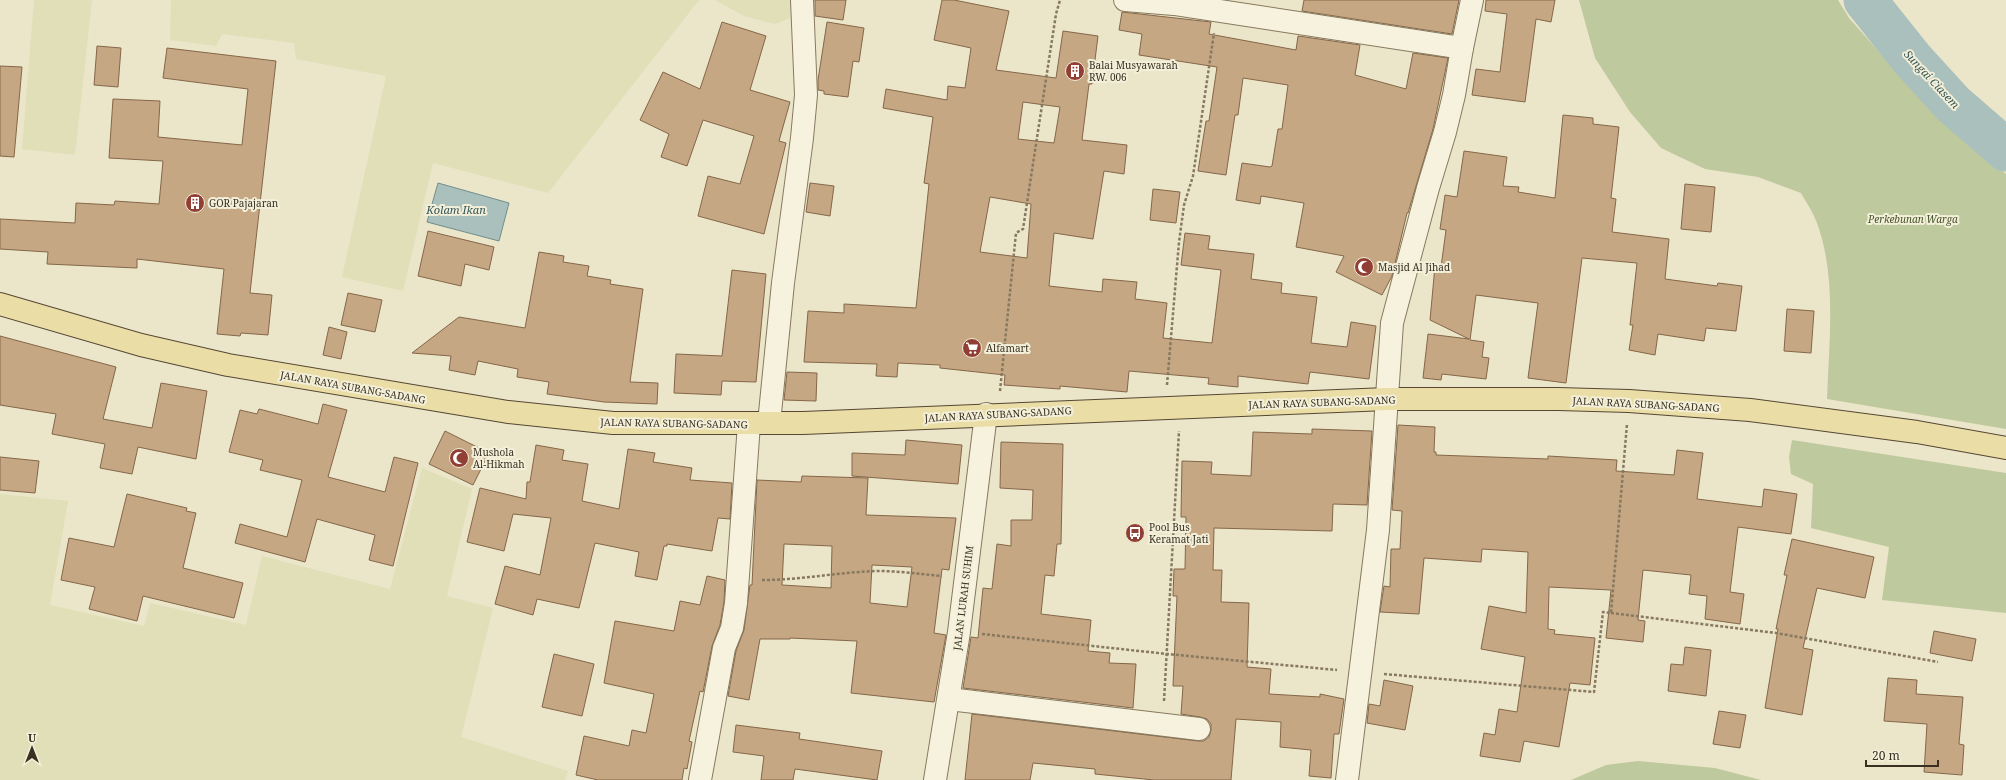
<svg xmlns="http://www.w3.org/2000/svg" width="2006" height="780" font-family="'Noto Serif',serif">
<style>
.farmland{fill:#e0dfb8}
.green{fill:#bfc99e}
.water{fill:#aac0bc;stroke:#718e8b}
.lines{fill:none;stroke-linecap:round;stroke-linejoin:round}
.river{stroke:#aac0bc;stroke-width:43}
.building{fill:#c6a783;stroke:#846748;fill-rule:evenodd}
.street-casing{stroke:#877960;stroke-width:24}
.primary-casing{stroke:#554733;stroke-width:24}
.path{stroke:#877960;stroke-width:2.5;stroke-dasharray:3 2;stroke-linecap:butt}
.street{stroke:#f7f2dd;stroke-width:22}
.primary{stroke:#eadda6;stroke-width:22}
.labels{text-anchor:middle;dominant-baseline:central;stroke-width:4;stroke-linejoin:round;paint-order:stroke}
.poi-label{font-size:10px;fill:#393022;stroke:#f3efd9;text-anchor:start}
.park-label{font-size:10px;font-style:italic;fill:#44532a;stroke:#f3efd9}
.street-label{font-size:10px;fill:#393022;stroke:#f3efd9}
.water-label{font-size:11px;font-style:italic;fill:#335557;stroke:#f3efd9}
</style>
<rect width="100%" height="100%" fill="#ebe5ca"/>
<g class="farmland">
<polygon points="34,0 92,0 75,155 22,149"/>
<polygon points="171,0 699,0 548,193 433,163 403,291 342,277 386,76 296,59 294,43 222,34 216,46 170,40"/>
<polygon points="715,0 791,0 790,18 775,24 744,16"/>
<polygon points="422,468 472,489 447,596 493,608 461,737 568,771 565,780 0,780 0,494 68,501 50,605 144,626 150,603 246,625 262,556 390,589"/>
</g>
<g class="green">
<path d="M1579,0h259l11,18 87,98 70,58v255l-179,-30c2,-58 10,-121 -10,-176 -4,-11 -11,-21 -16,-30l-43,-16 -53,-8 -44,-21 -31,-36 -35,-54z"/>
<polygon points="1792,440 2006,473 2006,613 1882,600 1889,547 1811,528 1813,484 1791,474 1789,457"/>
<polygon points="1638,761 1715,768 1761,780 1571,780 1606,765"/>
</g>
<polygon class="water" points="438,183 509,203 499,241 427,222"/>
<g class="lines">
<polyline class="river" points="1865,0 1912,59 1953,104 2006,150"/>
</g>
<g class="building">
<polygon points="815,0 846,0 843,20 815,16"/>
<path d="M942,0h12l55,11 -13,59 60,8 7,-47 35,5 -6,48h-3l-7,56 45,5 -3,29 -20,-3 -11,68 -39,-6 -5,53 53,6 1,-13 34,3 -2,17 32,4 -4,35 49,5 9,-73 -40,-5 4,-32 25,3 -2,13 46,5 -3,25 31,4 -1,10 36,4 -6,46 36,4 4,-25 25,4 -7,53 -59,-7 -2,12 -70,-8v11l-30,-3 1,-6 -80,-7 -2,21 -67,-6v3l-56,-4 1,-10 -65,-7v-3l-42,-2 -1,14 -21,-1 1,-12 -73,-2 4,-51 36,2v-9l72,4 13,-124 -5,-1 9,-66 -50,-9 3,-19 61,11 1,-14 17,2 6,-40 -37,-8zM1023,102l37,5 -6,36 -36,-4zM990,197l41,7 -4,54 -47,-6z"/>
<polygon points="1304,0 1459,0 1452,34 1302,11"/>
<polygon points="1486,0 1555,0 1551,22 1536,19 1525,102 1472,95 1476,69 1500,72 1507,14 1485,11"/>
<polygon points="1122,12 1211,22 1209,34 1296,50 1298,36 1360,45 1355,75 1406,89 1413,53 1448,58 1433,129 1408,213 1407,213 1392,276 1382,295 1336,272 1344,256 1296,247 1304,203 1261,196 1260,204 1236,200 1242,163 1270,167 1272,166 1278,129 1282,129 1288,85 1243,78 1238,115 1235,115 1226,175 1198,171 1206,121 1209,121 1217,67 1139,55 1142,34 1119,30"/>
<polygon points="722,22 766,36 750,90 790,102 779,141 786,143 764,234 698,216 708,176 740,184 754,136 703,120 687,166 661,157 669,134 640,120 663,72 700,89"/>
<polygon points="827,22 864,28 859,62 853,61 848,97 824,94 824,91 818,90 818,80"/>
<polygon points="97,46 121,48 118,87 94,85"/>
<polygon points="167,48 276,61 250,293 272,295 268,335 241,333 240,336 217,334 224,269 137,259 137,268 47,264 48,252 0,249 0,219 75,223 76,203 114,205 115,201 159,204 163,161 109,158 113,99 160,101 158,137 242,145 248,89 163,78"/>
<polygon points="0,66 22,67 14,157 0,156"/>
<polygon points="1563,115 1593,118 1593,124 1619,127 1611,198 1616,199 1612,232 1669,239 1665,279 1717,286 1718,283 1742,286 1736,331 1706,328 1704,341 1658,334 1655,355 1629,350 1633,325 1630,325 1637,263 1582,258 1566,383 1528,378 1538,303 1476,295 1470,340 1484,342 1482,357 1489,358 1486,379 1442,374 1441,380 1423,378 1428,334 1469,339 1430,320 1435,266 1441,267 1446,230 1440,229 1445,195 1457,197 1464,151 1507,157 1503,186 1519,187 1518,192 1555,198"/>
<polygon points="810,183 834,186 830,216 806,212"/>
<polygon points="1685,184 1715,187 1711,232 1681,229"/>
<polygon points="1153,189 1180,192 1176,223 1150,220"/>
<polygon points="428,231 494,247 489,270 465,264 461,286 418,276"/>
<polygon points="539,252 564,256 563,262 589,266 587,276 611,280 610,284 643,289 630,382 658,383 657,404 604,402 547,394 549,382 517,377 518,369 478,361 475,375 449,370 451,356 412,353 459,317 525,328"/>
<polygon points="732,270 766,274 756,382 722,381 721,395 674,393 676,354 722,356"/>
<polygon points="348,293 382,300 375,332 341,325"/>
<polygon points="1787,309 1814,311 1811,353 1784,351"/>
<polygon points="329,327 347,332 341,359 323,355"/>
<polygon points="0,336 116,367 103,419 152,428 161,383 207,391 196,459 138,447 132,474 100,468 105,444 52,434 56,414 0,405"/>
<polygon points="787,372 817,373 816,401 784,400"/>
<polygon points="323,404 347,410 328,477 385,492 394,457 418,463 393,566 369,560 375,535 317,519 305,562 235,543 240,524 287,537 302,480 260,470 263,460 229,452 240,410 257,414 259,409 318,424"/>
<polygon points="1398,425 1435,427 1434,452 1436,452 1436,455 1548,459 1548,456 1617,460 1616,471 1674,475 1677,450 1703,453 1697,499 1762,507 1764,489 1797,494 1791,534 1738,527 1730,592 1744,594 1740,624 1705,619 1707,596 1689,594 1691,575 1643,570 1638,620 1645,621 1643,642 1606,638 1611,590 1549,587 1548,629 1555,630 1554,634 1595,638 1590,685 1570,683 1559,747 1524,741 1520,762 1480,756 1484,733 1495,735 1499,709 1517,712 1525,657 1481,649 1489,606 1526,613 1528,552 1482,549 1481,562 1424,558 1419,614 1380,612 1384,586 1390,587 1391,549 1400,549 1402,511 1392,510"/>
<polygon points="1312,429 1372,431 1367,505 1333,504 1332,531 1214,528 1213,570 1222,570 1221,602 1249,603 1247,667 1271,669 1269,694 1320,697 1320,694 1344,699 1339,734 1334,734 1331,778 1309,776 1311,750 1280,747 1281,722 1236,719 1231,780 1154,780 1095,774 1095,769 1033,763 1030,780 965,780 972,714 1198,741 1204,741 1209,737 1211,730 1211,724 1207,719 1200,717 1181,714 1183,686 1173,686 1177,596 1173,596 1174,569 1185,569 1186,517 1181,517 1182,461 1212,462 1211,474 1251,476 1253,432 1312,434"/>
<polygon points="445,431 489,453 473,485 429,464"/>
<polygon points="906,440 962,445 958,484 852,476 852,453 905,455"/>
<polygon points="1001,442 1063,444 1061,544 1057,544 1054,576 1045,575 1041,614 1091,620 1088,651 1110,653 1109,663 1136,664 1133,708 963,688 971,637 978,638 983,588 992,589 997,544 1011,546 1011,520 1032,520 1033,490 1000,488"/>
<polygon points="536,445 564,450 562,460 588,464 582,501 619,509 628,449 655,453 653,462 692,468 690,480 732,483 730,519 718,518 712,551 667,544 667,546 664,546 657,580 635,576 639,552 595,543 579,608 537,599 533,615 495,604 505,566 540,575 551,518 513,514 504,551 467,542 480,488 526,499 527,482 530,482"/>
<polygon points="0,457 39,461 35,493 0,490"/>
<path d="M802,476l66,2 -2,37 90,3 -7,52 -7,-1 -8,64 12,2 -12,67 -83,-9 6,-52 -67,-3v1h-30l-11,61 -21,-4 8,-45 8,-21 6,-45h2l5,-105 44,2zM784,544l48,2 -1,42 -49,-3zM872,565l40,2 -5,40 -37,-4z"/>
<polygon points="127,494 187,508 186,511 196,513 183,568 243,583 234,618 143,596 137,621 89,609 95,587 61,580 69,538 114,547"/>
<polygon points="1792,539 1874,557 1865,598 1817,588 1803,648 1813,650 1802,715 1765,708 1778,629 1776,629 1787,575 1784,575"/>
<polygon points="707,576 725,580 724,602 720,625 712,646 703,692 700,691 689,741 692,742 687,769 684,768 682,780 598,780 576,775 584,736 629,746 632,730 646,733 654,694 604,683 615,621 674,631 680,601 700,605"/>
<polygon points="1934,631 1976,639 1972,661 1930,653"/>
<polygon points="1685,647 1711,650 1706,696 1668,691 1671,664 1683,665"/>
<polygon points="554,654 594,664 582,716 542,707"/>
<polygon points="1888,678 1917,680 1916,694 1963,697 1959,744 1964,745 1962,775 1924,772 1927,724 1884,721"/>
<polygon points="1384,680 1413,686 1405,730 1367,723 1369,704 1380,706"/>
<polygon points="1719,711 1746,715 1740,748 1713,744"/>
<polygon points="736,725 800,733 799,739 882,751 877,780 795,769 793,780 761,780 764,756 733,752"/>
</g>
<g class="lines">
<g class="street-casing">
<g id="street">
<polyline points="1125,0 1174,4 1462,48 1454,95 1445,132 1428,188 1392,323 1378,530 1347,780"/>
<polyline points="1462,48 1472,0"/>
<polyline points="769,423 783,283 802,138 806,95 802,0"/>
<polyline points="949,699 1199,729"/>
<polyline points="700,780 724,648 732,628 736,603 749,424"/>
<polyline points="935,780 959,632 986,414"/>
</g>
</g>
<g class="primary-casing">
<polyline id="primary" points="0,304 141,345 228,365 508,412 613,423 803,423 1387,399 1558,399 1629,401 1750,410 1917,432 2006,448"/>
</g>
<g class="path">
<polyline points="1167,385 1179,242 1184,205 1193,176 1214,33"/>
<polyline points="1000,391 1016,233 1023,229 1056,14 1060,0"/>
<path d="M762,580c39,0 77,-8 116,-9 21,0 42,3 64,5"/>
<polyline points="1611,613 1776,633 1938,662"/>
<polyline points="982,634 1167,654 1337,670"/>
<polyline points="1384,674 1594,692 1603,612 1611,613 1627,424"/>
<polyline points="1164,701 1179,431"/>
</g>
<use href="#street" class="street"/>
<use href="#primary" class="primary"/>
</g>
<defs>
<g id="building-disc" transform="scale(1)"><circle r="9.5" fill="#913f35" stroke="#f3efd9"/><path d="M-4-6H4V6H1V3H-1V6H-4ZM-2.5-4.3h1.7v1.8h-1.7ZM.8-4.3h1.7v1.8H.8ZM-2.5-1h1.7V.8h-1.7ZM.8-1h1.7V.8H.8Z" fill="#fff"/></g>
<g id="mosque-disc" transform="scale(1)"><circle r="9.5" fill="#913f35" stroke="#f3efd9"/><path d="M3.5-4.9A6 6 0 1 0 3.5 4.9A5 5 0 1 1 3.5-4.9Z" fill="#fff"/></g>
<g id="supermarket-disc" transform="scale(1)"><circle r="9.5" fill="#913f35" stroke="#f3efd9"/><path d="M-6-5.5h2.5l.6 2H6L4.5 2H-2.5L-4.4-4H-6ZM-1.5 3.2a1.3 1.3 0 1 0 .1 0ZM3 3.2a1.3 1.3 0 1 0 .1 0Z" fill="#fff"/></g>
<g id="bus-disc" transform="scale(1)"><circle r="9.5" fill="#913f35" stroke="#f3efd9"/><path d="M-5-6H5V4H4V6H2V4H-2V6H-4V4H-5ZM-3.5-4V0h7V-4ZM-3.5 1.2v1.5H-2V1.2ZM2 1.2v1.5H3.5V1.2Z" fill="#fff"/></g>
</defs>
<g fill-rule="evenodd">
<use href="#building-disc" x="1075" y="71"/>
<use href="#building-disc" x="195" y="203"/>
<use href="#mosque-disc" x="1364" y="267"/>
<use href="#supermarket-disc" x="972" y="348"/>
<use href="#mosque-disc" x="459" y="458"/>
<use href="#bus-disc" x="1135" y="533"/>
</g>
<g class="labels">
<g class="poi-label">
<text x="1089" y="65">Balai Musyawarah<tspan x="1089" dy="12">RW. 006</tspan></text>
<text x="209" y="203">GOR Pajajaran</text>
<text x="1378" y="267">Masjid Al Jihad</text>
<text x="986" y="348">Alfamart</text>
<text x="473" y="452">Mushola<tspan x="473" dy="12">Al-Hikmah</tspan></text>
<text x="1149" y="527">Pool Bus<tspan x="1149" dy="12">Keramat Jati</tspan></text>
</g>
<g class="park-label">
<text x="1913" y="219">Perkebunan Warga</text>
</g>
<g class="street-label">
<text transform="translate(353 387) rotate(10)">JALAN RAYA SUBANG-SADANG</text>
<text transform="translate(1322 402) rotate(-2)">JALAN RAYA SUBANG-SADANG</text>
<text transform="translate(1646 404) rotate(3)">JALAN RAYA SUBANG-SADANG</text>
<text transform="translate(998 414) rotate(-3)">JALAN RAYA SUBANG-SADANG</text>
<text transform="translate(674 423) rotate(1)">JALAN RAYA SUBANG-SADANG</text>
<text transform="translate(963 598) rotate(-83)">JALAN LURAH SUHIM</text>
</g>
<g class="water-label">
<text transform="translate(1932 79) rotate(47)">Sungai Ciasem</text>
<text x="456" y="209">Kolam Ikan</text>
</g>
</g>
<g transform="translate(32 748)" stroke="#f3efd9" stroke-width="3" paint-order="stroke">
<path d="M0-3L7 15L0 10L-7 15Z" fill="#393022"/>
<text y="-6" font-size="11" font-weight="bold" text-anchor="middle" fill="#393022">U</text>
</g>
<path d="M1866 760v6h72v-6" fill="none" stroke="#393022" stroke-width="2"/>
<text x="1872" y="760" font-size="12" fill="#393022" stroke="#f3efd9" stroke-width="3" paint-order="stroke">20 m</text>
</svg>
